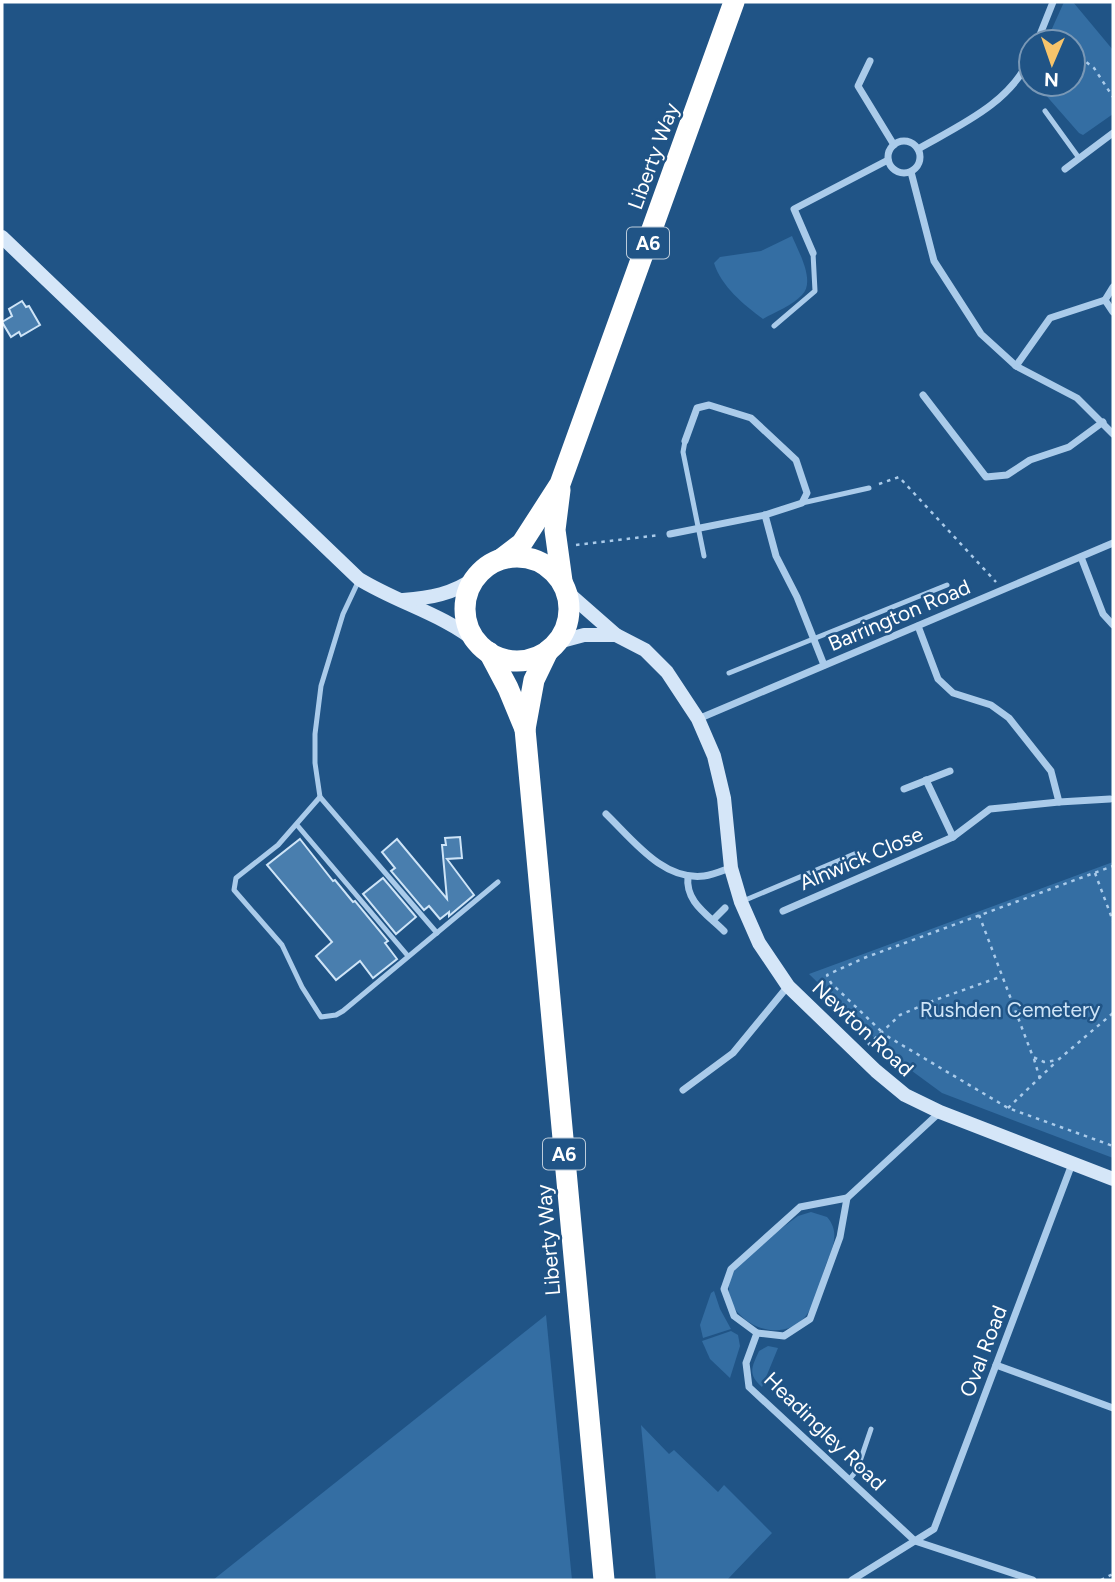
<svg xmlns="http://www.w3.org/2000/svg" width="1115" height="1582" font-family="Figtree,sans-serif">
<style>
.green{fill:#346ea3}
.building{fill:#497eae;stroke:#cee4f7;stroke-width:2}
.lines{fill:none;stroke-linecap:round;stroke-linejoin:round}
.path{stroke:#aacbea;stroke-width:2.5;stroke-dasharray:3.5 5;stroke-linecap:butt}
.lane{stroke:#aacbea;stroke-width:5}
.street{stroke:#aacbea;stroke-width:7}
.secondary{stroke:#d5e6f8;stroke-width:14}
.highway{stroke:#fff;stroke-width:21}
.labels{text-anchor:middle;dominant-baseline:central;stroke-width:5;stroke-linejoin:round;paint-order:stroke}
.shield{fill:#205486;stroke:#bcccdb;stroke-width:2}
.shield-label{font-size:19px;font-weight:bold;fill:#fff}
.street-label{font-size:21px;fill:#fff;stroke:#205486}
.park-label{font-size:21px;fill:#cee4f7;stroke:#205486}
</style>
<rect width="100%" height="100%" fill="#205486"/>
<g class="green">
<polygon points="1064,2 1073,2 1113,50 1113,114 1083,135 1079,133 1036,84 1073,84 1073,42 1046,42"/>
<path d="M792,236c6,15 24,45 10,59 -9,10 -27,17 -39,24 -19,-14 -42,-33 -49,-56l6,-6 41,-6z"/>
<polygon points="1113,862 1113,1158 942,1093 897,1060 809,974"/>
<path d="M811,1212l16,5c14,16 5,32 -2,50 -5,16 -9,37 -20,50 -32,36 -98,-8 -69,-49 12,-17 45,-39 62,-52z"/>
<polygon points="714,1291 720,1309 731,1329 703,1338 700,1325 711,1293"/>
<polygon points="546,1315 572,1580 213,1580"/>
<polygon points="731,1331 738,1335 740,1346 730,1378 710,1359 702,1341"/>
<path d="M768,1346l10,2 -16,39c-15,-13 -10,-20 -3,-36z"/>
<polygon points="641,1425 669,1454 674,1450 718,1492 724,1485 772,1533 727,1580 656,1580"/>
</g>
<g class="building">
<polygon points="22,301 26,307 29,306 40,325 21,336 19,332 11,337 2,322 12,316 9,309"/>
<polygon points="460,837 462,858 447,859 474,895 449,916 449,912 440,919 429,906 424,910 391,871 395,868 382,852 397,839 447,899 442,845 446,845 445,838"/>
<polygon points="300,839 333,881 335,880 353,902 355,901 388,941 385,943 397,959 373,978 360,961 336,980 316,956 332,942 267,865"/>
<polygon points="383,878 416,917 396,934 363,894"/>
</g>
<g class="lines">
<g class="path">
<polyline points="1073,52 1094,68 1113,97"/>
<polyline points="879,484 899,477 996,582"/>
<polyline points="576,545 660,535"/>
<polyline points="1095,873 1113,921"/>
<polyline points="979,915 1033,1057 1044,1062 1058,1060 1113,1013"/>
<polyline points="881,1031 831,983 827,975 864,958 1113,866"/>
<polyline points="880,1032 1008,1108 1113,1146"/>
<polyline points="868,1045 900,1015 935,1000 1000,977"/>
<polyline points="1034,1059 1040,1079"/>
<polyline points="1008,1108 1056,1062"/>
<polyline points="1101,1580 1113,1574"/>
</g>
<g class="lane">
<polyline points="1045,111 1079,158"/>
<polyline points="774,326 815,291 813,253"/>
<polyline points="685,441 683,452 704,556"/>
<polyline points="802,503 869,488"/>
<polyline points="359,580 343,614 321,686 315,734 315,763 320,797 437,933"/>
<polyline points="729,673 947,585"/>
<polyline points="320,797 278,845 236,878 234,890 282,945 302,987 321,1017 336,1015 343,1011 498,882"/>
<polyline points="297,825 408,956"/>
<polyline points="743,901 859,852"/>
<polyline points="849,1480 857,1470 871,1429"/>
</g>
<g class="street">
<polyline points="1037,42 1053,2"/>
<polyline points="870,61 858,86 894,145"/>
<circle cx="904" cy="157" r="16"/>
<path d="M918,149c42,-24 93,-46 113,-93"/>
<polyline points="1065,169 1113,133"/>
<polyline points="911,172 934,261 981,334 1016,366 1077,398 1113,434"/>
<polyline points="813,253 794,209 888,160"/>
<polyline points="1105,300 1113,287"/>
<polyline points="1016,366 1050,318 1105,300 1113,312"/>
<polyline points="923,395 986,477 1007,475 1030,460 1069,447 1103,422"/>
<polyline points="765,515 776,556 797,597 824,665"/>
<polyline points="670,534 765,515 802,503 807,493 796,460 751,418 709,405 697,408 685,441"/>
<polyline points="1081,557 1103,614 1113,625"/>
<polyline points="918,626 938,679 953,693 991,705 1009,718 1051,771 1059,802"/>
<polyline points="698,719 1113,543"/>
<polyline points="926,780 953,837"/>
<polyline points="904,789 950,771"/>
<path d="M606,814c27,26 57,67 98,62 9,-1 18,-5 26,-8"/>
<path d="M688,876c-3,26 19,38 36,55"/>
<polyline points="783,911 953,837 990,809 1059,802 1110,799"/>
<polyline points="713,920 725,908"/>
<polyline points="683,1090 733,1053 788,986"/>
<polyline points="939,1113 847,1198 800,1207 731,1269 724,1289 734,1316 757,1333 746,1363 749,1387 915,1541 1033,1580"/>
<polyline points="757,1333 784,1336 810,1319 840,1237 847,1198"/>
<polyline points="996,1365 1113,1408"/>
<polyline points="852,1580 934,1529 1072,1164"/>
</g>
<g class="secondary">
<path d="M2,237l357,342c39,24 84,35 119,64"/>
<polyline points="567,592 616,635 645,650 667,672 698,719 714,756 724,798 731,868 741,902 759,943 788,986 876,1071 905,1095 940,1112 1113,1179"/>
<path d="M403,600c27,-2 50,-6 72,-22"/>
<polyline points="558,642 584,635 616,635"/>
</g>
<g class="highway">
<polyline points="560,490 555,530 562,581"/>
<circle cx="517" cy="609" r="52"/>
<polyline points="501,559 522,543 560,484 734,2"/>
<polyline points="548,651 534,680 525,729 604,1580"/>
<polyline points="489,652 508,688 525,729"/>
</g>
</g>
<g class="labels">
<g class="shield">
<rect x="627" y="227.5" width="42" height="31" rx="5"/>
<rect x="543" y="1138.5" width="42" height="31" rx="5"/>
</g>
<g class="shield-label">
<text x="648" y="243">A6</text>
<text x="564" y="1154">A6</text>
</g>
<g class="street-label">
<text transform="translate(653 156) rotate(-70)">Liberty Way</text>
<text transform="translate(899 615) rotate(-23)">Barrington Road</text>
<text transform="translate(861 858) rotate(-23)">Alnwick Close</text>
<text transform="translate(863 1028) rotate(43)">Newton Road</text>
<text transform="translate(548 1240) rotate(-95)">Liberty Way</text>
<text transform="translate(983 1351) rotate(-69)">Oval Road</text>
<text transform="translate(825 1431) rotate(44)">Headingley Road</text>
</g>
<g class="park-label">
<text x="1010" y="1009">Rushden Cemetery</text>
</g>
</g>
<rect width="1115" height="1582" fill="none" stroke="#ffffff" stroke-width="7"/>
<g transform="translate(1052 63) rotate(182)"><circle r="33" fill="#205486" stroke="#7998b6" stroke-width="2"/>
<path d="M0-5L12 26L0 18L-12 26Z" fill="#f7c46b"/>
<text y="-10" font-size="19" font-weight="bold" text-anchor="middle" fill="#ffffff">N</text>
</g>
</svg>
